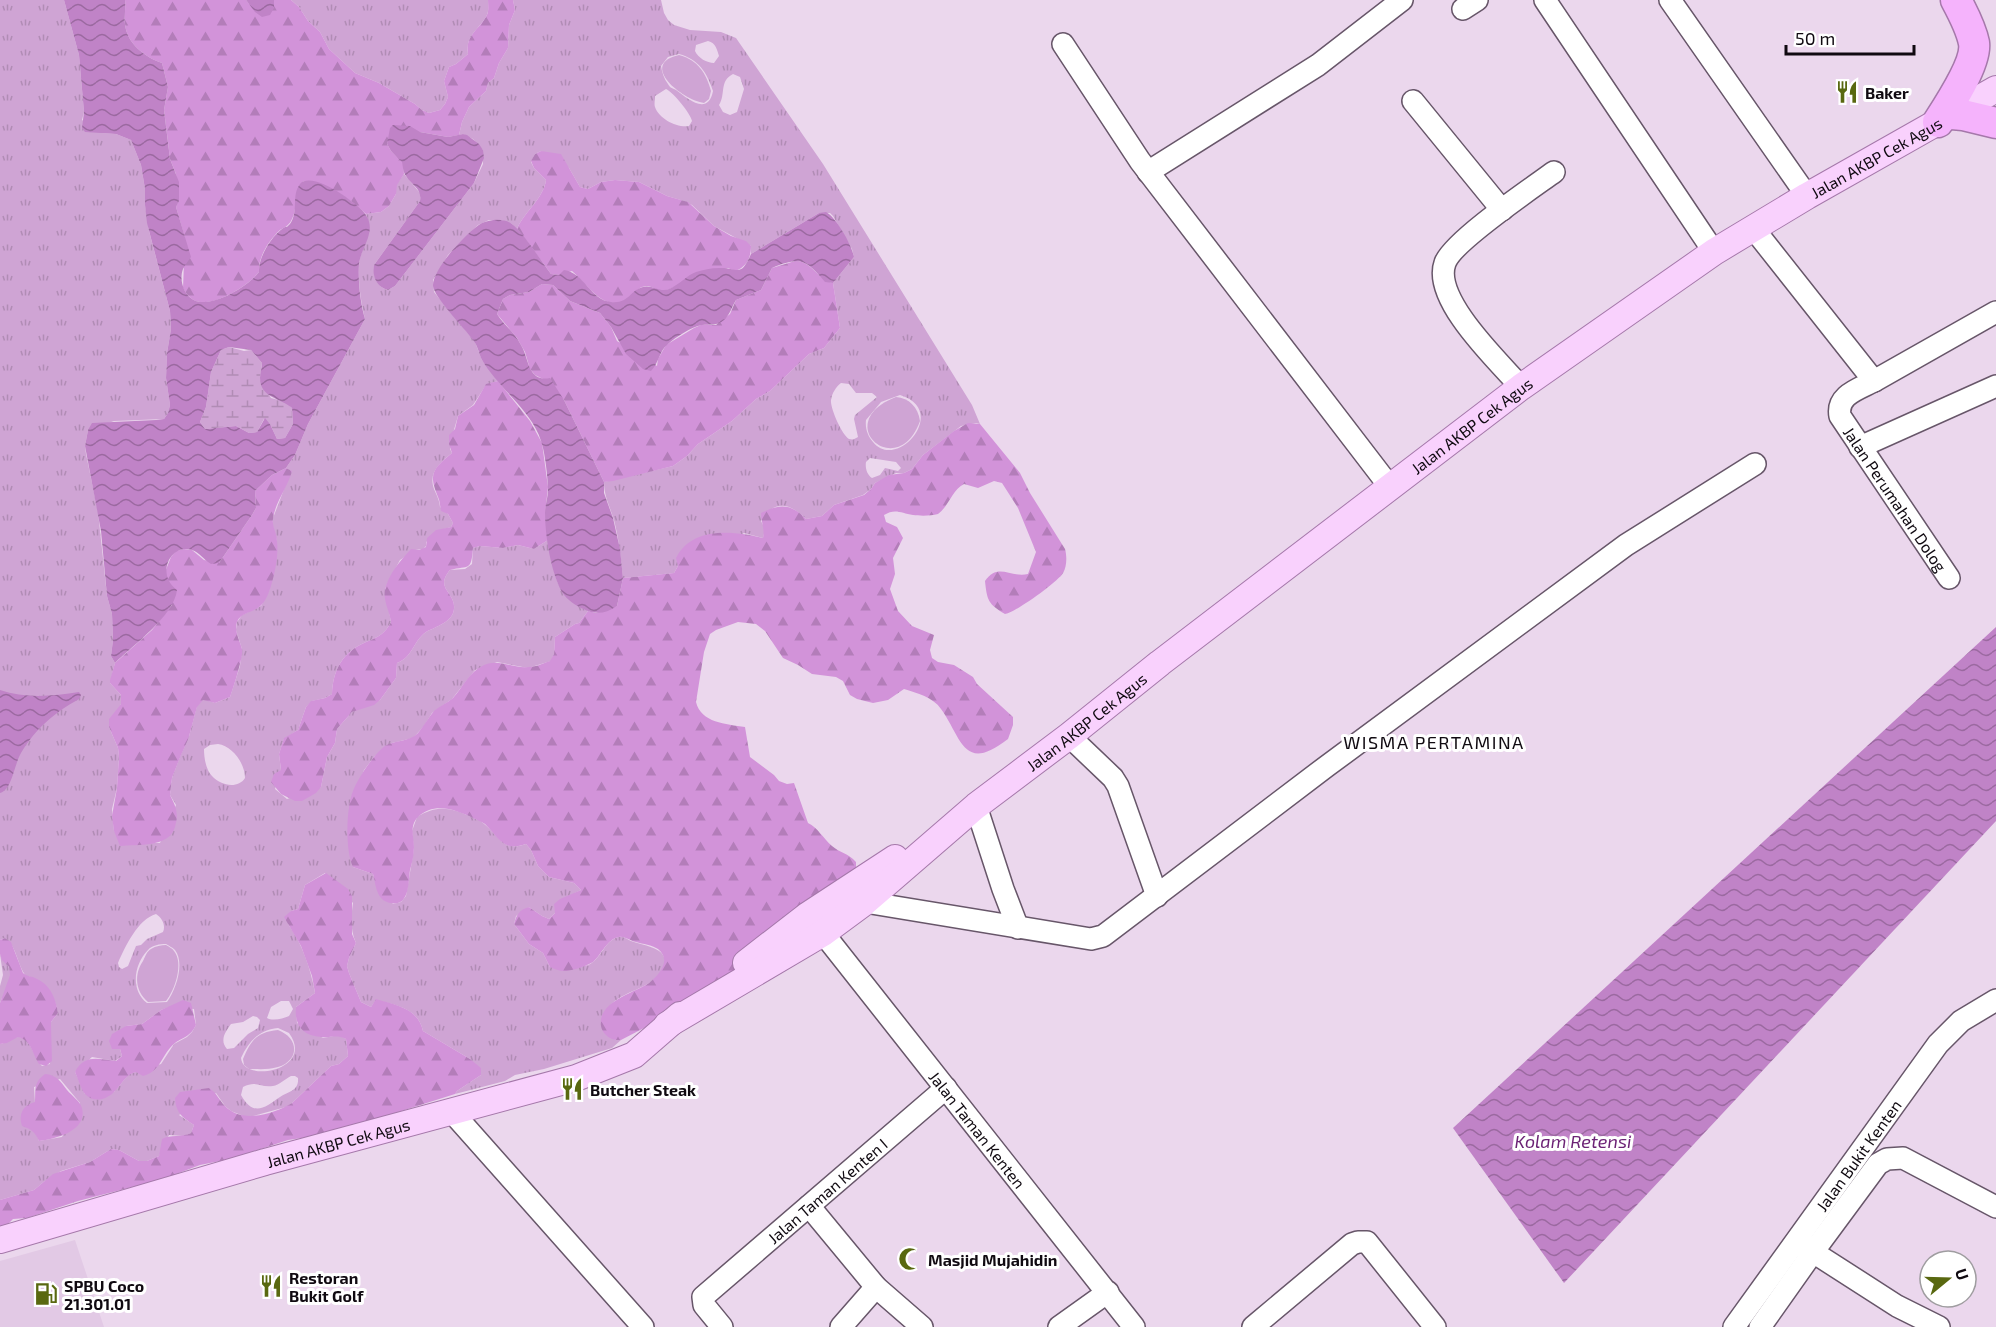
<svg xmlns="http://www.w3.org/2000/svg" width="1996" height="1327" font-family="'Exo 2',sans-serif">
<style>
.built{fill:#e2c9e5}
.grass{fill:url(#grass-tufts);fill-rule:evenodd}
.forest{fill:url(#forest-firs)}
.wetland{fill:url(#wetland-marsh)}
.park{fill:#cfa4d4}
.water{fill:url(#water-waves);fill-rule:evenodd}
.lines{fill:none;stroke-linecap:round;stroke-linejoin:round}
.minor-casing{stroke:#675669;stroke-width:24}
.major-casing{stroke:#a578aa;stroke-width:28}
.highway-casing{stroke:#a578aa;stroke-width:33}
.minor{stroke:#fff;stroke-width:21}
.major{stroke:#f9d1fd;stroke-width:26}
.highway{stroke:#f5b3fc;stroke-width:30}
.labels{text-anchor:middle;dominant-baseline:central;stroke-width:6;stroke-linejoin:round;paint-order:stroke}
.poi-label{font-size:16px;font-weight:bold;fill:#100a11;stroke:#fff;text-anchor:start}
.street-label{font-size:16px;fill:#100a11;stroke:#fff}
.neighbourhood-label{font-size:18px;letter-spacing:1.5px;fill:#100a11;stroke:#fff}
.water-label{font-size:18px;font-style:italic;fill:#6c2275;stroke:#fff}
</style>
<defs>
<pattern id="grass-tufts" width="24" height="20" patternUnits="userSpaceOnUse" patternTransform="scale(1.5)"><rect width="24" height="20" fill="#cfa4d4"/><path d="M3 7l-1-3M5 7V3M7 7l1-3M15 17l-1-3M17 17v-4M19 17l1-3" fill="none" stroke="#b18cb5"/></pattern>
<pattern id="forest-firs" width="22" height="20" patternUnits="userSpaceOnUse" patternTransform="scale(1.5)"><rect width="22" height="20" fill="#d293d9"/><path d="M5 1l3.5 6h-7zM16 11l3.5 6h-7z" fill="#b37db9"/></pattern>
<pattern id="wetland-marsh" width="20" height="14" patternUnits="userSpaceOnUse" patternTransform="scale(1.5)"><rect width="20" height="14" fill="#cfa4d4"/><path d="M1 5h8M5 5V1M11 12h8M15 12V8" fill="none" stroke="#b18cb5"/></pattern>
<pattern id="water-waves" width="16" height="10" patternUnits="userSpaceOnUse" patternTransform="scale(1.5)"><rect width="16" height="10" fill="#c083c7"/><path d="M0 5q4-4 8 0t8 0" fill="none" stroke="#9b69a0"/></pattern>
</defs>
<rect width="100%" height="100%" fill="#ebd7ed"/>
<polygon class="built" points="75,1240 104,1327 0,1327 0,1261"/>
<g class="grass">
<path d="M0,0h64l15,55 5,57 -2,8 19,13 15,1 15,6 10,25 4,24v16l4,26 21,80 1,18 -4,24 -1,25 4,27 -2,8 -4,6 -50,2 -26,9 -3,16 1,8 12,58 9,84 5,18 1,26 -2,16 4,7 -5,20 11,12v9l-12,23 9,21 1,8 -2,32 -5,21 2,22 27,12h19l16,-38 -6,-10 2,-17 9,-24 7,-14 9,-34 6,-7 12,4 15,-6 10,-31 2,-17 -6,-19 1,-8 5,-7 19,-9 8,-15 8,-50 -4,-14v-9l18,-47 -5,-3 9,-13 13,-31 57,-105c-4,-17 -7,-36 -6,-53 1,-21 16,-29 7,-52l15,-2 8,-6 7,-12v-9l8,-11 16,19v8l-46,64c-1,11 2,22 14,25l7,-4 79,-103 9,-19v-14l-10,-11 -10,-5 -4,1 3,-13 7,-15 17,-16 2,-8 6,-5 5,-15 9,-15 1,-23 6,-15 -2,-10h148l3,13 4,7 6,5 16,5 31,2 15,6 87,126 149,241 8,19 -4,-1 -15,3 -38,29 -11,14 -8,4h-8l-21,10 -4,6 -8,6 -29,10 -12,11 -16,3c-17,-17 -32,-19 -45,2l4,8 -2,9 -19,-5 -66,33 -4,7 -51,5c-2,-19 -4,-39 -9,-58 -4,-13 -10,-24 -10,-38l69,-16 14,-10 11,-12 34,-23 24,-22 14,-8 39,-37 15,-6 16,-20 -7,-45 21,-26 -2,-8 -19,-33 -3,-3h-11l-68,41v-8l-37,-20 -22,-21 -8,-4 -17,-5 -28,-14 -24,-2 -14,2 -13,7 -8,-2 -11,-19 -28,-17 -6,3 -4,8 3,6 12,12c-2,18 -22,32 -29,49l-5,-5 -11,-4h-12l-11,5 -30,30 -15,25 1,12 41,50 7,18 16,21 -12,4 -13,20 -15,11 -5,17 -3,16 2,4c-12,10 -24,19 -18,36 3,7 5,10 6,18l8,7 5,9 -2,4 -7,2 -18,13v4l-3,3 -8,1 -15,10 -12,22 -3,7 6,33c-6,12 -13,15 -25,20 -23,10 -33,27 -34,52l-7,4 -13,3 -6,6 -8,23 -14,9 -5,15 2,16 -6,19 12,10 34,-12 6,-30 8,-14 2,-14 15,-17 28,-12 16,-22 1,-15c16,-6 16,-22 29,-31 9,-5 27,-10 28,-23 2,-17 -20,-20 -4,-39l15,-1 7,-5 1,-16 7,-2 23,2 15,-3 16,4 14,-9c7,35 6,55 40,71l-9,12 -4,1 -20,13 -1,17 -3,7 -23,7 -31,-6 -22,8 -23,29 -20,14 -8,13 -11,12 -21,5 -18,14 -10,13 -14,39 -1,17 4,41 20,7 2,7 18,23 8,-2 5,-6 8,-47 -2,-18 5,-14c19,-12 34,-10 54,0 4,2 9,3 12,6 15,11 19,30 43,21l5,6 7,16 11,11 25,6 7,7 -6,3 -26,26 -7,-3 -13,-9 -13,9 -2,8 15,20 14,9 7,14c11,-1 27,1 38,-2 13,-5 16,-24 30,-28 6,-1 8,2 13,4 13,5 43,7 31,29 -11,20 -40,20 -53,37l5,32 7,1 -9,8 -68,21 -29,6 -10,6 -50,13 2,-3 24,-16 -11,-16 -47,-28c-5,-23 -27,-26 -47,-31l-5,7 -10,-5 -12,-29 -2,-7 2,-8 7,-15c-6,-14 -5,-26 -3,-40l-28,-30 -20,12 -7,24 -7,2 -3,13c14,19 23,46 27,69l-19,14 1,16 26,15 16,-3 7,4 2,17 -9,8 -8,2 -39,37 -6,4 -33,9 -7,1 -15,-6 -6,-5 -9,-13 -37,22 15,10 -3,8 -7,3 -15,-1 -10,21 -12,5h-8l-20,-11 -8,-1 -21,13 -29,9 -15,9 -12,10 -34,10v-156c7,-1 12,-7 18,-7 12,-1 17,22 24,29l8,-2 1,-42 7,-9c-3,-18 -14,-34 -32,-37 -9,-11 -9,-30 -21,-38l-5,2zM708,41c8,2 9,9 11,15l-5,7c-7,0 -16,-5 -19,-12l1,-6zM679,54c19,5 28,18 34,37 -5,26 -26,7 -37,-1 -4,-2 -6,-2 -8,-6 -4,-5 -6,-12 -7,-18l7,-9zM733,74l7,3 4,12 -7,23 -7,3 -7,-3 -4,-7c7,-11 0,-24 14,-31zM666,89c7,3 25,25 26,32l-3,5c-12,2 -30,-7 -34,-19 -1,-2 0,-8 0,-11zM841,383l8,1 7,9h16l5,4 -22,18 -1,4 4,18c-4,2 -4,3 -9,2 -7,-4 -19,-31 -18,-39 1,-7 5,-13 10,-17zM900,395c50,15 -3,77 -27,47 -5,-6 -8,-13 -7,-22l15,-18zM870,458l26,4 5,6 -3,3 -13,-3 -5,7 -8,3c-5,-3 -7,-10 -6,-16zM218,744c14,2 27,19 27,34 -7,11 -24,8 -33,-2 -6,-6 -8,-18 -8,-27l6,-4zM156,914c6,4 10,11 7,18l-16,7 -6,6 -5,1 -8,20 -6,3 -3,-2 -1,-4c7,-16 20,-44 38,-49zM166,944c3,2 6,3 9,6 10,13 1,40 -8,52l-20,1c-17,-13 -13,-39 1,-53 4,-5 12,-6 18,-6zM281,1001h8l4,8 -4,7c-6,3 -17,5 -22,2l4,-11zM169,1007l25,2 2,16 -4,7 -5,5 -13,7 -13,20 -32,10 -15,18 -29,2 -10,-22 17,-15 23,4 7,-5 -2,-7 6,-23 16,-2 19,-14zM253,1016l4,1 3,3 -2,8 -10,6 -14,14 -7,1c-8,-9 -1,-18 4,-25l12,-2zM278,1028l11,5c27,37 -46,51 -48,25 8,-17 18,-28 37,-30zM291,1076h4l3,2c1,13 -9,13 -18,19 -15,10 -26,21 -39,-2l2,-8c14,-7 17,1 30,-1 6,-1 12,-7 18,-10zM60,1079l20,24 -18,34 -23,4 -3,-8 -7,-5 6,-25 -1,-16z"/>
<path d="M291,0h197c0,5 1,10 -1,15 -8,15 -22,20 -19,39l-12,10 -7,3 -5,14 4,16 -3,7 -5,6 -11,3 -7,-3 -7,-6 -36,-21 -24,-10 -26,-24 -9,-17 -12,-11 -9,-14z"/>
<path d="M0,954c2,5 5,7 8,12 7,11 -4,26 -8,37v-17l3,-11z"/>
</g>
<g class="forest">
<path d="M125,0h121l4,5 24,-5h17l8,7 9,14 12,11 9,17 26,24 24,10 36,21 7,6 7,3 11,-3 5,-6 3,-7 -4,-16 5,-14 7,-3 12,-10c-3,-19 11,-24 19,-39 2,-5 1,-10 1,-15h25l2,10 -6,15 -1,23 -9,15 -5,15 -6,5 -2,8 -17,16 -7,15 -3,13 -11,2 -28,-5 -30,4 -3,8 4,7 12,11 1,12 -7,11 -1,9 -7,12 -8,6 -15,2c-18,-17 -37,-30 -62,-33 -12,11 -5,27 -13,40 -3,5 -6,6 -11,9 -11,10 -22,27 -21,42 -11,14 -50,39 -67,27 -4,-3 -7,-7 -9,-11l2,-50 -9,-31 3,-7 -3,-26 -6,-15 -2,-17 -4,-32 4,-23 -6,-24c-17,-6 -35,-19 -37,-39 -1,-8 1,-16 0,-24z"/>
<path d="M541,151l20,3 19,33 8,2 13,-7 14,-2 24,2 28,14 21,6 26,24 17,10 15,5 5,5c0,11 -4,21 -16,25l-7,-3 -39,8c-5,6 -19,15 -28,15 -4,-1 -8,-4 -13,-5 -8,0 -11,4 -16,9 -24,23 -43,-9 -60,-24l-13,4 -8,-1 -24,-33 -10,-12c7,-17 27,-31 29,-49l-12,-12 -3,-7 4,-7z"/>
<path d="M795,261c18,0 22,19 38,22l7,45 -16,20 -15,6 -39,37 -14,8 -24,22 -34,23 -11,12 -14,10 -60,15 -9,1 -40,-82 -21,-21 -8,-4 -5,-6 -5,-17 -8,-14 -20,-24 6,-15 7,-4 19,-3 13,-8 11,1 17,16 30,12 11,14 6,14 40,25 1,-7 8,-14 28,-17 7,-3h15l14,-11 6,-14 25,-10 11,-22z"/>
<path d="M498,381l32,40 12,22 6,44 -3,27 3,26 -14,9 -16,-4 -15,3 -23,-2 -7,2c-2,24 -4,17 -23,22 -16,19 6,22 4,39 -1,13 -19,18 -28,23 -13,9 -13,25 -29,31l-1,15 -16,22 -6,5 -22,7 -15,17 -2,14 -8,14 -6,30 -5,6 -14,8h-7l-14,-7 -10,-12 3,-8 7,-4 -2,-16 5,-16 14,-8 8,-23 5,-6 14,-3 7,-4c1,-25 11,-42 34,-52 12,-5 19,-8 25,-20 -1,-8 -5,-16 -6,-23 -3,-18 15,-38 26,-50l8,1 7,-3 1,-9 9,-8 15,-3 2,-4 -5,-9 -7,-3c-1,-5 -1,-10 -3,-14 -10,-24 -5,-28 14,-44l-3,-9v-9l6,-6 3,-13 16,-11 12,-21z"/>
<path d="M968,423l12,1 40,49 10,20 35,56c2,7 2,18 -2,24 -5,9 -50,41 -58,41 -17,-10 -18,-14 -20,-33 13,-19 25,-3 43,-7l8,-22 -18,-44 -16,-25 -8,-2 -16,7 -14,-4c-12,6 -15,22 -26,30 -7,2 -18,2 -25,1 -12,-2 -18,-7 -29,0l2,7 11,5 6,11 -10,20 2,16 -5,15 8,22 14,15 22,9 -4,15 2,8 6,4 16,3 19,12 4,7 36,33v8l-5,14c-45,35 -46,-1 -67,-30 -8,-12 -24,-16 -37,-20l-16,11 -15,3 -16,-4 -7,-4 -7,-14 -7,-4 -24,-3 -14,-9 -15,-7 -18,-27 -9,-7 -18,-2 -22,8 -6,4 -6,18 -8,50c5,21 30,22 49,25l5,30 24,18 5,6 8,3 7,-1 14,40c10,5 15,15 24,23 8,7 16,7 24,16v7l-27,38 -162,109 -46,24c-3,0 -6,0 -9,-1 -5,-2 -10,-7 -11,-13 -4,-24 33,-33 48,-43 10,-8 23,-23 9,-34 -6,-4 -15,-5 -22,-7 -6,-1 -11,-6 -17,-5 -12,2 -17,17 -26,25 -5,3 -11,5 -17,7 -11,3 -16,3 -26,-2l-7,-14 -14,-9 -15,-20c3,-10 5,-14 15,-17l13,9 7,3 6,-6 -1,-9 6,-5 21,-9 -7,-7 -25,-6 -11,-11 -7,-16 -5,-6c-23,8 -27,-6 -41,-20 -3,-2 -8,-4 -12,-6 -16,-8 -39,-17 -55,-1 -9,9 -4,20 -4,30 0,8 -2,16 -4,23 -2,13 0,37 -20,33 -14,-3 -14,-18 -17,-29l-20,-7c-8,-16 -7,-59 0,-76 5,-13 21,-37 32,-45 10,-6 24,-4 33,-13 6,-7 10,-15 16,-22 6,-5 13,-8 19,-13 10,-11 16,-26 31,-33 15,-7 29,4 45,2 7,0 15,-4 21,-6l4,-7 1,-17 20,-13 4,-1 9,-12 8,2 21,-7 6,-28 51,-5 4,-7 -2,-8c16,-32 58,-27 87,-20 2,-9 -2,-16 -2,-25 18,-9 30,-10 45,6l16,-3 12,-11 30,-10 7,-6 4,-6 14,-8 15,-2 8,-4 11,-14 31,-24z"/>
<path d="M286,468l6,3c-4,16 -17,31 -19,48 -1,8 4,14 4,22 2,15 -3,37 -8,51 -9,25 -26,16 -32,30 -3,9 3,19 5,27 2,6 -10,43 -12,48l-15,6 -12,-3 -6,7 -9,33 -7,15 -9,23 -2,17c6,12 9,18 5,32 -6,21 -37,17 -55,19l-6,-15 -2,-15 5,-28 2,-32 -1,-8 -9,-21v-8l12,-15v-9l-11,-12v-3l5,-17 37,-33 20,-25 -1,-19 -5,-7 -1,-7 6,-15 5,-6 8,-2 8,1 12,10 15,3 33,-48 4,-7 -1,-17 17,-16z"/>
<path d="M326,873l22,16 4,7v38l4,9 -7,15 -2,8 2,7 12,29 10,5 5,-8c20,6 42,9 47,32l47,28 11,9v7l-24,16 -2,3 -126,40 -41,6 -58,19 -30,6 -37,14 -85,22 -51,17 -14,1 -5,5 -8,3v-27l34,-10 19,-16 37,-12 21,-13 8,1 20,11h8l12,-5 3,-17c9,-5 19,-1 29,-6l3,-8c-12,-8 -18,-12 -19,-27l5,-6 29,-4c8,5 10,12 16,18 17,18 49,8 67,-3l39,-37 8,-2 9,-8 -2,-17c-10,-5 -15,-1 -25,-2 -19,-1 -27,-13 -25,-30l19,-14 -3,-17 -11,-30 -17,-29 7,-6 7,-2 7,-24z"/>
<path d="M5,938l6,4 12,31c5,4 9,3 14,6 14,6 19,21 21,34l-7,9v3l1,36 -6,5 -7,-2c-7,-11 -7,-23 -21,-27l-11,6 -7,1v-41l10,-28 -1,-8 -7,-7 -2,-6v-14z"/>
<path d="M183,1000l8,3 5,22c-6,12 -11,11 -21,18 -13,10 -14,29 -32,33l-7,-4c-11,3 -13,11 -21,19 -7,8 -21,13 -30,3 -4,-5 -7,-15 -10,-22 9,-18 23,-13 41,-11l6,-5 -2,-7h-8l-3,-8 3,-7 14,-8 16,-2 19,-14z"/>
<path d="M45,1074c12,1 15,7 22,16 5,6 13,11 15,18 6,23 -27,31 -43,33 -4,-9 -8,-12 -17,-15 -4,-12 1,-21 13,-24 1,-13 -2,-19 10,-28z"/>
</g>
<polygon class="wetland" points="229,347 244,351 251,350 262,363 260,379 271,398 286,402 292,408 293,424 285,438 277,439 270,424 264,419 257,432 249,433 236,426 205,429 200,422 206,407 211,372 221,350"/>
<g class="park">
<path d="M679,55c19,5 27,18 32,36l-2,8 -5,4c-22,-3 -66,-39 -25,-48z"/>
<path d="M896,397c13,1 22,10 24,24 -22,62 -91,2 -24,-24z"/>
<path d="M166,945c3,2 6,3 8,6 10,12 1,39 -8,50l-18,1c-13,-11 -14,-28 -5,-41 2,-4 4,-10 8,-12 5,-3 10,-4 15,-4z"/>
<path d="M278,1030c21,8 22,30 0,37 -10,3 -19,2 -29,2l-5,-4 -1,-6c8,-19 14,-27 35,-29z"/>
</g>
<g class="water">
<path d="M64,0h61c1,8 -1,16 0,24 2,20 20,33 37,39l6,24 -4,23 6,49 9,23v19l-3,6 15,50c-3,4 -6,8 -8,12 -5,13 3,32 18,33 19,1 47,-16 58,-30 -1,-14 12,-35 23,-43 7,-5 2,1 8,-5 9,-12 1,-29 10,-40 12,-14 58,19 66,31 11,17 -5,32 -7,49 -1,17 1,38 6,55l-57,105 -13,31 -9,13 -14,7 -17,16 1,17 -4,7 -33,48 -8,1c-7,-4 -12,-12 -19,-14 -21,-7 -37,24 -15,40 -3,26 -43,54 -62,73l-4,-7 2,-16 -1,-26 -5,-18 -6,-65 -16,-85 3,-16 4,-7 64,-3 8,-1 4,-6 2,-8 -4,-27 1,-25 4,-24 -1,-18 -23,-88 -2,-18v-16l-4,-24 -10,-25 -15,-6 -31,-2 -3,-4 2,-16 -5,-57zM229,347l22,3 11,13c0,5 -2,10 -2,15 0,20 21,20 32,30l1,16 -8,14 -8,1 -7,-15 -5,-6 -8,14 -8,1 -13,-7 -31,3 -5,-7 6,-15 5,-35 10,-22z"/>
<polygon points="246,0 274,0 274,8 270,15 262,17 255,12"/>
<path d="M393,125l17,1 10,6 28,5 15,-3 4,1 12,9 4,6 1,8 -10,25 -79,103 -7,4c-12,-3 -16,-14 -14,-25l46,-64c2,-13 -8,-15 -14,-25 -3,-4 -3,-9 -4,-14l-11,-11 -4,-7 3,-16z"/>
<path d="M826,212c10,5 26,33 28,45l-21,26 -8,-1c-19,-22 -24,-26 -53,-14l-11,22 -25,10c-4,6 -6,15 -12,20 -7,6 -14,4 -22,5 -11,2 -26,12 -34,19 -9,7 -9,19 -17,27l-8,-2 -17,-15 -15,-27 -11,-14 -30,-12 -17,-16 -11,-1 -13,8 -19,3 -7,4 -6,15c7,11 18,19 24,31 6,9 6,24 15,31 5,3 9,3 14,2l14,22 40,82v11l9,25 7,31 3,29 -6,28c-12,8 -21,9 -34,3 -8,-4 -16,-9 -21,-17 -11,-19 -17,-57 -17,-79 0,-8 3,-15 3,-23 0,-12 -3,-38 -7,-49 -8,-28 -44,-55 -59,-81 -3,-6 -4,-14 -9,-20 -8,-11 -39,-43 -40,-54 -1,-17 35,-55 49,-63 9,-4 22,-5 30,1 12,9 29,37 39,50l8,1 5,-5c21,3 26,30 47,32 18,2 19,-12 32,-15 9,-3 17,6 26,2 10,-4 18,-14 27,-17 7,-2 15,-4 23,-4 19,-1 21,11 32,-14l68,-41z"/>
<polygon points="1996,627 1996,821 1564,1283 1453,1128"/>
<path d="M0,690c26,9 53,6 79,2l2,3 -2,4c-25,14 -43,29 -58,54 -7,12 -9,37 -21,40z"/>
</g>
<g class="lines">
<g class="minor-casing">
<g id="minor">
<polyline points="1545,0 1714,252"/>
<polyline points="1670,0 1807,196"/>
<polyline points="1463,9 1477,0"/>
<polyline points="1063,44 1140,161 1390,487"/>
<polyline points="1413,101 1502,210"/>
<polyline points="1148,172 1318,65 1402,0"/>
<path id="s1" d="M1753,228l121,153c-15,8 -38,14 -34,35l109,162"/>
<polyline points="1874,381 1996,312"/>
<path d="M1521,387c-23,-26 -89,-88 -76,-124 7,-21 87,-75 109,-91"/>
<polyline points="1860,447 1996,386"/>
<polyline points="1069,736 1113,778 1118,786 1157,896"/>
<polyline points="976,806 1003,889 1018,928"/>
<polyline points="865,902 1091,939 1103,936 1327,766 1626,545 1755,464"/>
<path id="s2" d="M823,933l311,394"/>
<polyline points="452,1112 643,1327"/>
<polyline points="809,1206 876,1287 922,1327"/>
<path id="s3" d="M722,1327l-18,-22 -1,-8 243,-209"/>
<polyline points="841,1327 876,1287"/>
<polyline points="1059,1327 1108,1292"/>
<polyline points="1253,1327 1352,1244 1358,1242 1367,1242 1435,1327"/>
<path id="s4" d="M1734,1327l204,-283 23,-23 35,-21"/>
<polyline points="1760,1327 1813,1252 1802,1244"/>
<polyline points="1939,1327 1897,1306 1813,1252 1878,1164 1887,1159 1903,1158 1996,1207"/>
</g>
</g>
<g class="major-casing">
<g id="major">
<polyline points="746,963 808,915 895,858"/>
<path id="s5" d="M667,1025l156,-92 42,-31 111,-96 93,-70 91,-73 361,-276 193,-135 93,-56 189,-107"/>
<path id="s6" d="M0,1240l265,-78 311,-84 58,-23 46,-40"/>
</g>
</g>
<g class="highway-casing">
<g id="highway">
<polyline points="1952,114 1963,115 1996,123"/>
<path d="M1938,122c11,-17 39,-60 36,-79 -3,-15 -11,-30 -18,-43"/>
</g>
</g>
<use href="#minor" class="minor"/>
<use href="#major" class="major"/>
<use href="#highway" class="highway"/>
</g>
<defs>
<g id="restaurant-bare" transform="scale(1.8)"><path d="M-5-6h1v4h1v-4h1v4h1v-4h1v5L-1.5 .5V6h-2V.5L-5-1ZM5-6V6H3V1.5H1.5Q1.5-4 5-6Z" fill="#596810" stroke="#fff" stroke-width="2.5" paint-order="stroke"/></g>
<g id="mosque-bare" transform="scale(1.8)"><path d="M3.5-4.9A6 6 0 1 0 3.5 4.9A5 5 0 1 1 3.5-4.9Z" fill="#596810" stroke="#fff" stroke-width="2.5" paint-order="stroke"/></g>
<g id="fuel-bare" transform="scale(1.8)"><path d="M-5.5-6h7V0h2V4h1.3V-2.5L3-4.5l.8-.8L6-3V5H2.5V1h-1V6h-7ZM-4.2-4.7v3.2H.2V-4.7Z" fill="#596810" stroke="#fff" stroke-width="2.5" paint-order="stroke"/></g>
</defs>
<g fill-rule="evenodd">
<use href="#restaurant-bare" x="1847" y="92"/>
<use href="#restaurant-bare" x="572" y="1089"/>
<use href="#mosque-bare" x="910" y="1259"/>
<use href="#restaurant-bare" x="271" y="1286"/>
<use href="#fuel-bare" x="46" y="1294"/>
</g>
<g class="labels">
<g class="poi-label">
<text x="1865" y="92">Baker</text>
<text x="590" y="1089">Butcher Steak</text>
<text x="928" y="1259">Masjid Mujahidin</text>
<text x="289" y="1277">Restoran<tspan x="289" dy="18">Bukit Golf</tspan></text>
<text x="64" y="1285">SPBU Coco<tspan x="64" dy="18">21.301.01</tspan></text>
</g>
<g class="street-label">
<text stroke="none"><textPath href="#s5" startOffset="1491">Jalan AKBP Cek Agus</textPath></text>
<text stroke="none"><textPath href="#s5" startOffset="1005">Jalan AKBP Cek Agus</textPath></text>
<text stroke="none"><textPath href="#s1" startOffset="348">Jalan Perumahan Dolog</textPath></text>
<text stroke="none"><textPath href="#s5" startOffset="519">Jalan AKBP Cek Agus</textPath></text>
<text stroke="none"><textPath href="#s2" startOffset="250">Jalan Taman Kenten</textPath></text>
<text stroke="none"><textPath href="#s6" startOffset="352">Jalan AKBP Cek Agus</textPath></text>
<text stroke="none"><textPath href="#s4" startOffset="212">Jalan Bukit Kenten</textPath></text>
<text stroke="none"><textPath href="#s3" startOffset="200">Jalan Taman Kenten I</textPath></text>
</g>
<g class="neighbourhood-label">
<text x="1434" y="742">WISMA PERTAMINA</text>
</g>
<g class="water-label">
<text x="1573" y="1141">Kolam Retensi</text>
</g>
</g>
<g transform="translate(1948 1279) rotate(71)"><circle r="28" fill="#ffffff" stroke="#9f9da0" stroke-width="1.5"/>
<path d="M0-4.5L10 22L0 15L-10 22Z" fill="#596810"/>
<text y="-9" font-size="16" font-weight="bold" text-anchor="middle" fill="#100a11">U</text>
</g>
<path d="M1786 45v9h128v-9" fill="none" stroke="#100a11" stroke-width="3"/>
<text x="1795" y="45" font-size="18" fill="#100a11" stroke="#ffffff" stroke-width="4.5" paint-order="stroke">50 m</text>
</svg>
